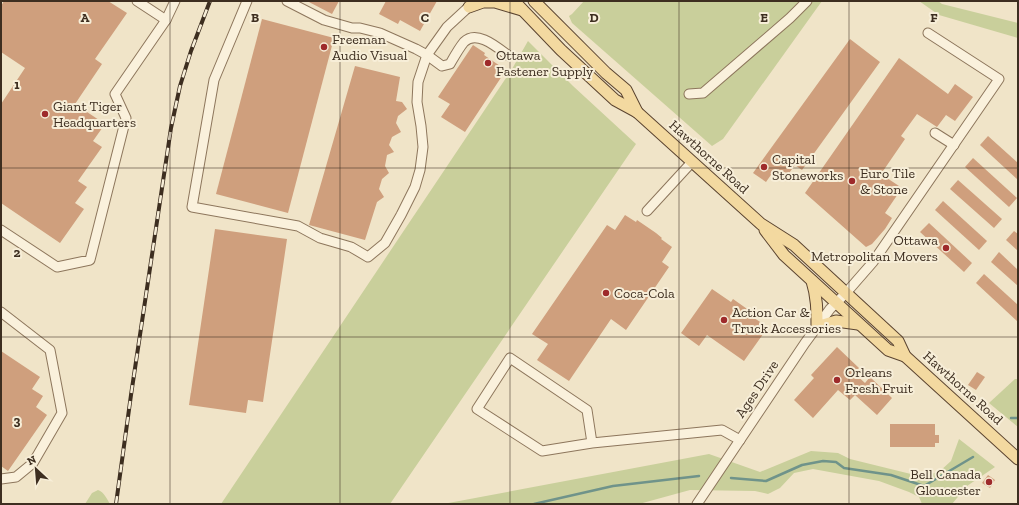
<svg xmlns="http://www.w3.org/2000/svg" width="1019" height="505" font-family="'Zilla Slab',serif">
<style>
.green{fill:#c9cf9b}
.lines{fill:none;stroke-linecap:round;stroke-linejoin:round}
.stream{stroke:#6f938a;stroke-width:2.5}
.building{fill:#cf9f7d}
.minor-casing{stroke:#8d765c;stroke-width:11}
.major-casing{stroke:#5b4430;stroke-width:13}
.minor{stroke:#faf1dc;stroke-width:9}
.major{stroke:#f3d9a0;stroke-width:11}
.rail-casing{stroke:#3d2e20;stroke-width:4}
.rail{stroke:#f7eed8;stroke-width:2.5;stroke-dasharray:8;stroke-linecap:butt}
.grid{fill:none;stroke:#3d2e20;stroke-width:1;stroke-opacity:0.55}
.poi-dot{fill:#9e2a2b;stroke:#f7eed8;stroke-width:1.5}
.labels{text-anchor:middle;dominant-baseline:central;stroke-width:4;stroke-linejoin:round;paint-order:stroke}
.poi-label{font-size:14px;fill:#3d2e20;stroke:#f7eed8;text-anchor:start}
.street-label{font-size:14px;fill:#3d2e20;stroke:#f7eed8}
.grid-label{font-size:13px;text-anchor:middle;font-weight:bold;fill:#3d2e20;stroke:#f7eed8;stroke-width:4;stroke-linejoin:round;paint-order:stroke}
</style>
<rect width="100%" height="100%" fill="#f0e4c8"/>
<g class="green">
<polygon points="584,1 822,1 723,139 712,146 572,23 569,16 572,14"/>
<polygon points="919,1 938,1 942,4 1018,23 1018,38 939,15"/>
<polygon points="528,41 573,86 636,144 390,504 221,504 512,69"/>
<polygon points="1015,379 1018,379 1018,427 989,403"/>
<polygon points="959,439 995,467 967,486 952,504 922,504 919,497 909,492 879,481 813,469 794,473 780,488 768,494 755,491 690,490 639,504 443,504 709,454 760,472 811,451 838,453 850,459 923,477 940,471 951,461"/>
<path d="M98,490c6,2 9,9 12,14h-25l7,-11z"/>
</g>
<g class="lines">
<g class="stream">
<polyline points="1011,418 1018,418"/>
<polyline points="731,478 766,481 802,465 823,461 836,462 844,468 891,475 924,486 973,457"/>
<polyline points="534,504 613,486 699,476"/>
</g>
</g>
<g class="building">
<polygon points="4,1 108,1 127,13 95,59 102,64 75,104 105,124 93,141 102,147 78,181 87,187 75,203 84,209 60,243 1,203 1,104 25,68 1,52 1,6"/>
<polygon points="307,1 339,1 332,14"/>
<polygon points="386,1 437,1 420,31 400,20 398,24 379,14"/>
<polygon points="262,19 334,38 288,213 216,194"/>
<polygon points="850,39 880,62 802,170 795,165 784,180 773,172 766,182 753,173"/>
<polygon points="473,45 485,53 484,55 506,70 465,132 441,117 450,104 438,97"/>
<polygon points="899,58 948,94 955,84 973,97 955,121 946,115 937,127 917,114 901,136 905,139 881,174 902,188 885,213 892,218 885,229 872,244 866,247 805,193"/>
<polygon points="355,66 400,77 396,101 402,102 407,109 398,116 396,123 401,132 392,137 389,145 394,152 387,155 385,166 389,173 382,179 379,189 384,197 377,202 365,240 309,225"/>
<polygon points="988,136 1018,163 1018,180 980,145"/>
<polygon points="973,158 1017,198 1009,207 965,167"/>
<polygon points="958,180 1002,219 994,228 950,189"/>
<polygon points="943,201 987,241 979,250 935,210"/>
<polygon points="625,215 636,222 637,220 656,233 662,238 661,239 672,247 662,262 669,267 626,330 611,319 569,381 537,360 548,344 532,334 607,225 615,230"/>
<polygon points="929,223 972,263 964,272 920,232"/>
<polygon points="215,229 287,239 263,402 248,400 246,413 189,405"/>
<polygon points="1014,231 1018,234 1018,251 1006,240"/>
<polygon points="999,252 1018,270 1018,286 991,262"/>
<polygon points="984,274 1018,305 1018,322 976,283"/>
<polygon points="712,289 731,302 733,299 750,311 748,314 768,327 744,361 707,335 699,346 681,333"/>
<polygon points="837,347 859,368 854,373 865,383 870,377 892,398 877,415 855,395 850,400 838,390 813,418 794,400 814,378 811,375"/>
<polygon points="1,351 40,377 32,389 43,396 36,407 47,415 8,471 1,466"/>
<polygon points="977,372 985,377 976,390 968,385"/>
<polygon points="890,424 935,424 935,435 939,435 939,443 935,443 935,447 890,447"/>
<polygon points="988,475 995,480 990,488 982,483"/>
</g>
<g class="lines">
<g class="minor-casing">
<g id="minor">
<polyline points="137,1 166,20"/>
<polyline points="247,1 214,80 192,207 298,226 320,238 351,247 368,257 385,243 401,215 415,187 420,170 423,147 421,126 417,102 418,82 427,55 447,27 473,3"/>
<path d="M287,1l37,19 28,8h8l20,5 36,16 11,6 15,11 8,-2c4,-7 9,-16 14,-22 13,-13 34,6 45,14"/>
<polyline points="689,94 703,93 790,18 807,1"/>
<polyline points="935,133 954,145"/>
<polyline points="647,211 692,162"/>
<polyline points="1,230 57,267 90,260 126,118 115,94 166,20 175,1"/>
<polyline points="1,312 50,350 62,413 33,463 16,477 1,479"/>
<polyline points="592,443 587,410 510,358 477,409 542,451 592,443 722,430 740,440"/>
<polyline points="697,504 805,343 830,309 846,293 873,262 999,79 928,33"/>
</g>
</g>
<g class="major-casing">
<g id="major">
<polyline points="514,1 561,50 615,100 637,112 761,224 794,245 898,341 905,356 1018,459"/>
<polyline points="534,1 606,73 626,90 637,112"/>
<polyline points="469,7 483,2 495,2 522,10"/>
<polyline points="765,230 784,255 888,350 905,356"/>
<path d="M812,281c5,16 5,29 5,46l19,-6 22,3"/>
</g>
</g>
<use href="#minor" class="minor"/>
<use href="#major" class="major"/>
<g class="rail-casing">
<polyline id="rail" points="116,504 131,395 171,128 180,86 191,51 210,1"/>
</g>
<use href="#rail" class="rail"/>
</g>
<path class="grid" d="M170,1v503M340,1v503M510,1v503M679,1v503M849,1v503M1,168h1017M1,337h1017"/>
<g class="poi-dot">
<circle cx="324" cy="47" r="4"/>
<circle cx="488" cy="63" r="4"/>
<circle cx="45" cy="114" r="4"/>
<circle cx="764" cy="167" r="4"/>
<circle cx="852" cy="181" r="4"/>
<circle cx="946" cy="248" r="4"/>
<circle cx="606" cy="293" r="4"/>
<circle cx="724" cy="320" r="4"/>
<circle cx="837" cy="380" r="4"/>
<circle cx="989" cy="482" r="4"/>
</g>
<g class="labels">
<g class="poi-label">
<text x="332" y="39">Freeman<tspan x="332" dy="16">Audio Visual</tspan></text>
<text x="496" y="55">Ottawa<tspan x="496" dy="16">Fastener Supply</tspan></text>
<text x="53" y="106">Giant Tiger<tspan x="53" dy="16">Headquarters</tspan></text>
<text x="772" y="159">Capital<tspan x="772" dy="16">Stoneworks</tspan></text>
<text x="860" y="173">Euro Tile<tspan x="860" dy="16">&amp; Stone</tspan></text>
<text x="938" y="240" text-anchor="end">Ottawa<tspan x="938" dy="16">Metropolitan Movers</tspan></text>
<text x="614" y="293">Coca-Cola</text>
<text x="732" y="312">Action Car &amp;<tspan x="732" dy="16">Truck Accessories</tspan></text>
<text x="845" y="372">Orleans<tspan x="845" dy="16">Fresh Fruit</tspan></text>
<text x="981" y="474" text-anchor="end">Bell Canada<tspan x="981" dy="16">Gloucester</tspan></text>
</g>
<g class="street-label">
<text transform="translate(709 157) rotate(42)">Hawthorne Road</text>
<text transform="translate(963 388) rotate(42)">Hawthorne Road</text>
<text transform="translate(757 389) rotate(-56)">Ages Drive</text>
</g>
</g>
<g class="grid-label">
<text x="85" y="22">A</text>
<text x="255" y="22">B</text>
<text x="425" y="22">C</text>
<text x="594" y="22">D</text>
<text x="764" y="22">E</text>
<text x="934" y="22">F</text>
<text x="17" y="89">1</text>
<text x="17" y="257">2</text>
<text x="17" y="425">3</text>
</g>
<rect width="1019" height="505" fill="none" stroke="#3d2e20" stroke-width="4"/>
<g transform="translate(36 469) rotate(334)" stroke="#f7eed8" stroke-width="3" paint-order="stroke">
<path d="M0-3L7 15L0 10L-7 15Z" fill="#3d2e20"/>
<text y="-6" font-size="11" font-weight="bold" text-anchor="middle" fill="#3d2e20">N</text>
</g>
</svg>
